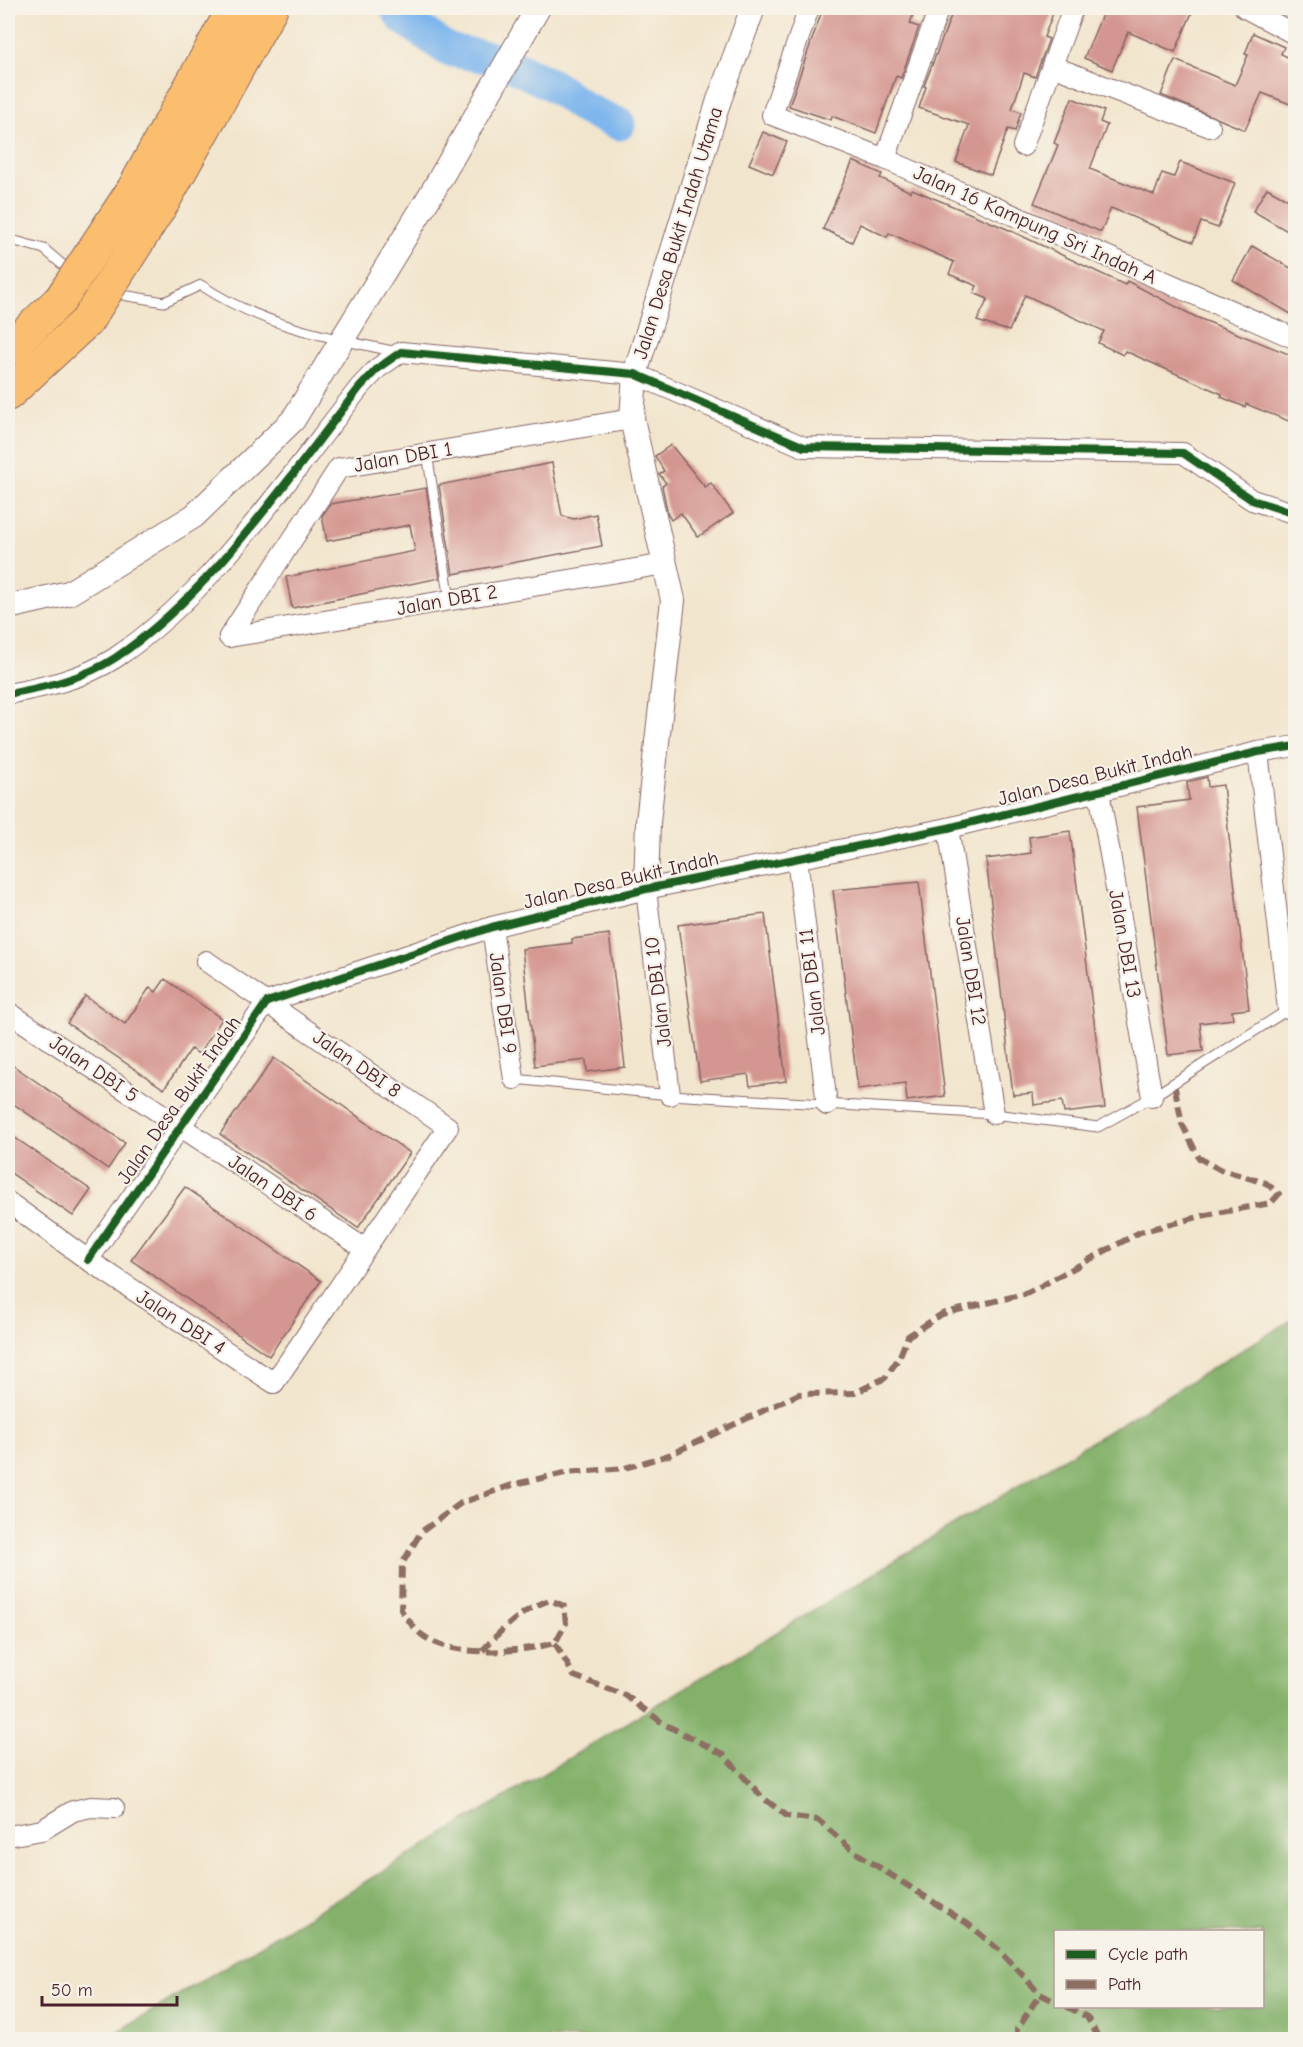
<svg xmlns="http://www.w3.org/2000/svg" width="1303" height="2047" font-family="'Comic Neue',sans-serif">
<style>
.forest{fill:#83b16a;stroke:#66684a;stroke-width:1.5;fill-rule:evenodd}
.lines{fill:none;stroke-linecap:round;stroke-linejoin:round}
.river{stroke:#7db5ed;stroke-width:33}
.building{fill:#d49690}
.service-casing{stroke:#856464;stroke-width:11}
.minor-casing{stroke:#856464;stroke-width:22}
.tertiary-casing{stroke:#856464;stroke-width:26}
.motorway-casing{stroke:#856464;stroke-width:35}
.service{stroke:#fff;stroke-width:9}
.minor{stroke:#fff;stroke-width:20}
.tertiary{stroke:#fff;stroke-width:24}
.motorway{stroke:#fbbe6e;stroke-width:33}
.motorway-bridge-casing{stroke:#856464;stroke-width:35;stroke-linecap:butt}
.motorway-bridge{stroke:#fbbe6e;stroke-width:33}
.quiet{stroke:#8d6e63;stroke-width:6;stroke-dasharray:12 6;stroke-linecap:butt}
.cycleway-casing{stroke:#f7f3e8;stroke-width:11}
.cycleway{stroke:#1b5e20;stroke-width:8}
.labels{text-anchor:middle;dominant-baseline:central;stroke-width:4.5;stroke-linejoin:round;paint-order:stroke}
.street-label{font-size:20px;fill:#4a1f2b;stroke:#f7f3e8}
</style>
<rect width="100%" height="100%" fill="#f7f3e8"/>
<filter id="ink" filterUnits="userSpaceOnUse"><feTurbulence type="fractalNoise" baseFrequency=".0167" numOctaves="2"/><feDisplacementMap in="SourceGraphic" scale="12" xChannelSelector="R" yChannelSelector="G"/><feConvolveMatrix kernelMatrix="1 2 1 2 8 2 1 2 1" color-interpolation-filters="sRGB"/></filter>
<filter id="wash" filterUnits="userSpaceOnUse"><feTurbulence type="fractalNoise" baseFrequency=".008" numOctaves="4" result="noise"/><feDisplacementMap in="SourceGraphic" scale="24" xChannelSelector="R" yChannelSelector="G"/><feGaussianBlur stdDeviation="1.35" result="paint"/><feColorMatrix in="noise" values="0 0 0 0 0 0 0 0 0 0 0 0 0 0 0 0 0 1.4 0 .05"/><feComposite in="paint" operator="in"/></filter>
<g filter="url(#wash)">
<rect width="100%" height="100%" fill="#f2e5cd"/>
<path class="forest" d="M1295,1318v721h-1189zM1056,1932h206v74h-206z"/>
<g class="lines">
<polyline class="river" points="396,8 403,18 448,50 498,59 554,86 585,109 619,124"/>
</g>
<g id="blocks">
<g class="building">
<polygon points="823,8 915,8 910,24 919,27 901,78 896,76 876,133 832,116 831,120 789,106"/>
<polygon points="954,8 1055,8 1044,37 1049,39 1035,77 1024,73 1012,109 1021,112 1015,131 1008,129 991,175 956,162 969,125 919,108 926,87 924,86"/>
<polygon points="1105,8 1194,8 1175,52 1128,32 1112,70 1084,58"/>
<polygon points="1253,33 1284,47 1281,54 1296,61 1296,92 1290,104 1262,93 1245,130 1161,95 1175,60 1235,85 1248,55 1245,54"/>
<polygon points="1072,98 1104,111 1100,122 1107,125 1090,169 1154,195 1162,173 1174,177 1180,162 1235,183 1218,228 1201,222 1193,242 1111,208 1101,232 1034,203 1058,145 1054,143"/>
<polygon points="763,132 787,142 773,174 749,164"/>
<polygon points="853,161 882,174 880,178 911,192 912,189 1007,229 1125,285 1127,281 1196,317 1296,357 1296,424 1246,404 1245,407 1221,397 1222,394 1125,351 1123,355 1098,343 1104,331 1025,295 1009,331 977,321 988,299 974,293 977,286 949,274 954,262 889,233 887,237 860,224 852,242 823,229"/>
<polygon points="1267,188 1296,204 1296,236 1253,211"/>
<polygon points="1252,246 1296,271 1296,317 1233,280"/>
<polygon points="671,445 705,487 711,483 733,513 698,537 681,513 671,520 668,515 662,486 666,483 659,474 664,471 655,456"/>
<polygon points="552,463 562,516 574,519 596,514 602,546 453,574 439,485"/>
<polygon points="426,488 440,578 292,608 286,577 415,551 410,525 327,541 322,516 330,504"/>
<polygon points="1207,777 1208,787 1223,785 1249,1009 1232,1011 1233,1019 1200,1023 1203,1051 1168,1055 1137,807 1189,800 1187,782"/>
<polygon points="1070,831 1105,1108 1064,1113 1062,1101 1034,1105 1033,1093 1013,1095 986,859 1031,853 1029,837"/>
<polygon points="919,882 945,1096 907,1101 905,1083 858,1089 833,890"/>
<polygon points="765,914 786,1081 750,1086 748,1074 700,1081 678,925"/>
<polygon points="609,934 625,1067 587,1072 586,1060 535,1066 522,949 572,943 572,939"/>
<polygon points="165,979 222,1019 199,1054 191,1049 164,1089 67,1023 85,996 125,1024 150,987 156,992"/>
<polygon points="274,1058 410,1153 358,1228 220,1134"/>
<polygon points="8,1062 125,1143 108,1169 8,1100"/>
<polygon points="8,1133 91,1190 73,1216 8,1171"/>
<polygon points="185,1187 321,1281 269,1356 131,1260"/>
</g>
</g>
</g>
<g filter="url(#ink)">
<use href="#blocks" fill-opacity="0" stroke="#856464" stroke-width="1.5"/>
<g class="lines">
<g class="service-casing">
<g id="service">
<polyline points="8,239 44,249 71,272"/>
<path d="M111,293l53,9 37,-17c59,40 128,53 197,67"/>
<polyline points="427,453 450,600"/>
<polyline points="514,1079 670,1095 994,1114 1098,1127 1152,1097 1289,1009"/>
</g>
</g>
<g class="minor-casing">
<g id="minor">
<polyline points="809,8 772,115 885,159 1296,339"/>
<polyline points="1245,8 1296,35"/>
<polyline points="1052,66 1210,127"/>
<polyline points="1023,146 1073,8"/>
<polyline points="885,159 939,8"/>
<polyline points="229,637 339,468 632,419"/>
<polyline points="229,637 665,564"/>
<path d="M8,694c36,-7 75,-15 107,-36 96,-64 174,-181 245,-271l18,-19 23,-16 234,22 169,73 379,6 69,47 44,14"/>
<polyline points="1258,752 1288,1009"/>
<polyline points="1099,791 1152,1097"/>
<polyline points="948,828 994,1114"/>
<polyline points="797,858 827,1105"/>
<polyline points="646,889 670,1095"/>
<polyline points="492,927 514,1079"/>
<polyline points="8,1012 365,1249"/>
<polyline points="8,1202 88,1260 274,1383 448,1127 206,961"/>
<polyline points="88,1260 267,1002 492,927 646,889 948,828 1258,752 1296,746"/>
<polyline points="8,1836 42,1830 73,1811 91,1807 114,1808"/>
</g>
</g>
<g class="tertiary-casing">
<g id="tertiary">
<polyline points="8,607 69,593 194,516 293,420 433,191 538,8"/>
<polyline points="646,889 648,822 673,600 632,419 635,374 719,100 753,8"/>
</g>
</g>
<g class="motorway-casing">
<g id="motorway">
<polyline points="133,190 234,8"/>
<polyline points="163,202 271,8"/>
<polyline points="8,350 61,299"/>
<polyline points="8,394 87,321"/>
</g>
</g>
<use href="#service" class="service"/>
<use href="#minor" class="minor"/>
<use href="#tertiary" class="tertiary"/>
<use href="#motorway" class="motorway"/>
<g class="motorway-bridge-casing">
<g id="motorway-bridge">
<polyline points="61,299 133,190"/>
<polyline points="87,321 163,202"/>
</g>
</g>
<use href="#motorway-bridge" class="motorway-bridge"/>
<g class="quiet">
<polyline points="555,1643 574,1676 625,1695 664,1724 723,1754 762,1797 787,1816 818,1820 855,1852 968,1924 999,1950 1040,1994 1056,2002"/>
<path d="M482,1651c20,-22 39,-41 68,-51l14,6 2,17 -11,20c-35,9 -101,16 -133,-8 -8,-6 -15,-17 -21,-25l1,-46 19,-32 40,-29 54,-19 50,-11 60,-5 44,-13 130,-61 56,-1 30,-15 14,-20 9,-22 34,-22 86,-21 112,-61 66,-17 65,-12 8,-9 -13,-11 -45,-13 -22,-12 -17,-34 -8,-41"/>
<polyline points="1066,2006 1087,2017 1100,2040"/>
<polyline points="1017,2040 1017,2029 1040,1994"/>
</g>
<g class="cycleway-casing">
<g id="cycleway">
<path d="M8,694c36,-7 75,-15 107,-36 96,-64 174,-181 245,-271l18,-19 23,-16 234,22 169,73 379,6 69,47 44,14"/>
<polyline points="88,1260 267,1002 492,927 646,889 948,828 1258,752 1296,746"/>
</g>
</g>
<use href="#cycleway" class="cycleway"/>
</g>
</g>
<g class="labels">
<g class="street-label">
<text transform="translate(1035 225) rotate(24)">Jalan 16 Kampung Sri Indah A</text>
<text transform="translate(678 233) rotate(-73)">Jalan Desa Bukit Indah Utama</text>
<text transform="translate(403 457) rotate(-10)">Jalan DBI 1</text>
<text transform="translate(447 600) rotate(-10)">Jalan DBI 2</text>
<text transform="translate(1095 775) rotate(-14)">Jalan Desa Bukit Indah</text>
<text transform="translate(621 880) rotate(-13)">Jalan Desa Bukit Indah</text>
<text transform="translate(1125 944) rotate(80)">Jalan DBI 13</text>
<text transform="translate(971 971) rotate(81)">Jalan DBI 12</text>
<text transform="translate(812 982) rotate(-97)">Jalan DBI 11</text>
<text transform="translate(658 992) rotate(-97)">Jalan DBI 10</text>
<text transform="translate(503 1003) rotate(82)">Jalan DBI 9</text>
<text transform="translate(357 1064) rotate(35)">Jalan DBI 8</text>
<text transform="translate(94 1069) rotate(34)">Jalan DBI 5</text>
<text transform="translate(179 1100) rotate(-55)">Jalan Desa Bukit Indah</text>
<text transform="translate(273 1188) rotate(34)">Jalan DBI 6</text>
<text transform="translate(181 1322) rotate(33)">Jalan DBI 4</text>
</g>
</g>
<rect width="1303" height="2047" fill="none" stroke="#f7f3e8" stroke-width="30"/>
<rect x="1054" y="1930" width="210" height="78" fill="#f7f3e8" stroke="#b29e9c" stroke-width="1.5"/>
<rect x="1066" y="1950" width="30" height="9" fill="#1b5e20" stroke="#b29e9c" stroke-width="1.5"/>
<text x="1108" y="1960" font-size="18" fill="#4a1f2b">Cycle path</text>
<rect x="1066" y="1980" width="30" height="9" fill="#8d6e63" stroke="#b29e9c" stroke-width="1.5"/>
<text x="1108" y="1990" font-size="18" fill="#4a1f2b">Path</text>
<path d="M42 1996v9h135v-9" fill="none" stroke="#4a1f2b" stroke-width="3"/>
<text x="51" y="1996" font-size="18" fill="#4a1f2b" stroke="#f7f3e8" stroke-width="4.5" paint-order="stroke">50 m</text>
</svg>
